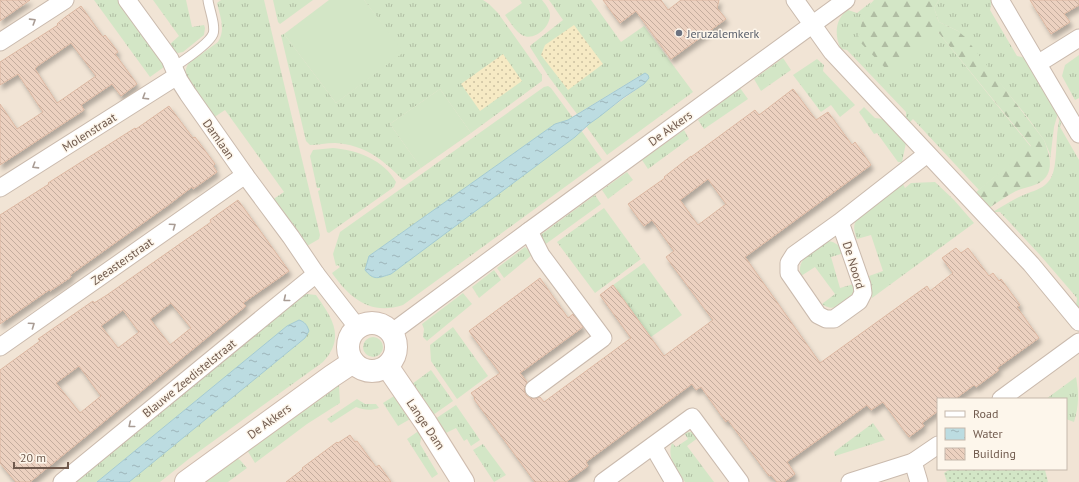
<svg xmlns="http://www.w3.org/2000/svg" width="1079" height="482" font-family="'PT Sans',sans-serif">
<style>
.residential{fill:#f1e4d5;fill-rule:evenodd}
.grass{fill:url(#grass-tufts)}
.forest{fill:url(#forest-firs)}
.sand{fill:url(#sand-dots)}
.park{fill:url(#park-dots)}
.garden{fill:#d3e6c6}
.water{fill:url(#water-ripples);stroke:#a4cbd2}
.building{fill:url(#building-back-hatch);stroke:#ddb8a2;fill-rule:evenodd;filter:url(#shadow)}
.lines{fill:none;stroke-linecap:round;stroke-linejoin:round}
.lane-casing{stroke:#cabaad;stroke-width:11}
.street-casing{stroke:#cabaad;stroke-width:19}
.secondary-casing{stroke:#cfbcae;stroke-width:24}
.lane{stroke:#fff;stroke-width:9}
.street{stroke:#fff;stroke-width:17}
.secondary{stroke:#fff;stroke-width:22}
.oneway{stroke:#a99c94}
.worship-dot{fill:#6b7280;stroke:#fdf6eb;stroke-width:1.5}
.labels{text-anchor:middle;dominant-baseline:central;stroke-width:3;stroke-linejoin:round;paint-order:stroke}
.worship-label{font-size:12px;fill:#5b616d;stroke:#fdf6eb;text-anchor:start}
.street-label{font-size:12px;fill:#705a4d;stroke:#fdf6eb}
</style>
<defs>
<pattern id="grass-tufts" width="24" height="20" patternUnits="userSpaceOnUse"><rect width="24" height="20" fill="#d3e6c6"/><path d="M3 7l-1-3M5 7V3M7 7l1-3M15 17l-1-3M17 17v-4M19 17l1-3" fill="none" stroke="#b0bda3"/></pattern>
<pattern id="forest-firs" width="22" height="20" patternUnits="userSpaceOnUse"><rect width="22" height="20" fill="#d3e6c6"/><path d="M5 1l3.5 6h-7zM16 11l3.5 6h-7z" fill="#b0bda3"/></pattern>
<pattern id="sand-dots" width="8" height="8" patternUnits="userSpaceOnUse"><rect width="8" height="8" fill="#f6eac4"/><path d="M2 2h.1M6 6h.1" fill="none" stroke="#ccc1a1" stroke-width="1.8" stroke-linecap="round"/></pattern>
<pattern id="park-dots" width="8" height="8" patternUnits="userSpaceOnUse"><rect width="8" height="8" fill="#d3e6c6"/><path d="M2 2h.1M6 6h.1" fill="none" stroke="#b0bda3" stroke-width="1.8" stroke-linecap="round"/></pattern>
<pattern id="water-ripples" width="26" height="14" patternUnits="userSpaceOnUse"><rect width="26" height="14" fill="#bcdce1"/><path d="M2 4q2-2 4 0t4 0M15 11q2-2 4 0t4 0" fill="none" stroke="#9db5b9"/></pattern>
<pattern id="building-back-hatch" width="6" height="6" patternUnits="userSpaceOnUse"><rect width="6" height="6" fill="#ecd1c0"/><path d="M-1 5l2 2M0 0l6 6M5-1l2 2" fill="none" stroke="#c4ad9e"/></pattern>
<filter id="shadow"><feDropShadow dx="2.5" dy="4.5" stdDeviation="2" flood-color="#0004"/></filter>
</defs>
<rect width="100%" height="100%" fill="#faf2e6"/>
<path class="residential" d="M0,0h1079v482h-1079zM938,399h128v70h-128z"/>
<g class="grass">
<polygon points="94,0 118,0 161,60 164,67 150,77"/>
<polygon points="153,0 186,0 192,27 204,25 205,28 204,35 183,52 178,53 174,52 169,45 179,36"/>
<path d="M221,0h43l56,235 -1,4 -12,7c-9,-18 -21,-31 -35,-46l12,-8 -59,-82 -12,8 -22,-32 -6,-14 2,-6 2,-3 29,-21c8,-12 2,-26 -1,-39z"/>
<polygon points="273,0 313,0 280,24 278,22"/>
<path d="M364,0h119l6,4 9,9 44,62v6l-71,52 -31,-44 -50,35 31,44 -17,12 -2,-1c-20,-20 -37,-34 -67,-36 -9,0 -17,2 -25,2l-4,-4 -25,-106 3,-1 52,69 67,-51z"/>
<path d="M520,0h22c3,4 7,8 8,14 1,13 -16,28 -28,21 -7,-4 -12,-13 -17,-20l17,-12z"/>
<polygon points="549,0 591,0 621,42 644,26 693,92 607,155 586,126 644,84 641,75 577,114 549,77 530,47 531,45 563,20"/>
<polygon points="939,0 991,0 992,1 990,10 1017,56 1026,58 1058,113 1054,127 1049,169 1047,174 1049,169 1050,154 1044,140 1028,118 958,31 939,22 934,8"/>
<path d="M871,2l-9,20 76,10 93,115 -52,43 -66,-71 -4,4 -3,-3v-8l-59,-62 -6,-1c-7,-13 -6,-31 7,-39l9,3z"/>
<polygon points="1079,55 1079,98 1075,100 1062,76 1065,65"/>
<polygon points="783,58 791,70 761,91 754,79"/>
<polygon points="817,59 824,65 823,71 855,105 840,117 831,105 821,112 793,75"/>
<path d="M548,86l3,2 22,30 -5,2 -13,4 -186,132 -4,14 187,-117 23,-16 6,-7 21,30 -199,145c-33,11 -53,-7 -71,-32l8,-6 -2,-2 -2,1 -3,-12 7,-22 204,-145z"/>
<polygon points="740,88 748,99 704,129 698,120"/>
<polygon points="864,107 875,118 883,119 906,143 902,162 898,162 877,133 874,134 859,112"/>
<path d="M1060,117l2,2 -2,8 19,33v150l-3,-4 1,-8 -37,-43 -40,-43h-7c8,-5 16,-10 24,-14 20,-10 35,-8 38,-35 2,-15 1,-31 5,-46z"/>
<polygon points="684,130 689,139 648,169 642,160"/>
<path d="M333,148c24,2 51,12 63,34l-2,5 -65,46 -2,-1 -9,-41 2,-1v-2h-3l-7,-32 3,-6z"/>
<polygon points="627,172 633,180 608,199 602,190"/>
<path d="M935,182l19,18 20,23 -102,75v-10l-3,-12 14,-5 -12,-36 -14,4c-3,-8 -5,-14 1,-21l45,-34 2,4 6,-5z"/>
<polygon points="595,195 601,204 543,246 539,236"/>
<polygon points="604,208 641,259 595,293 557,242"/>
<path d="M828,241c8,1 12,5 16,12l-13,4 9,31 14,-4c0,4 1,7 -1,10 -2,3 -4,5 -7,7 -8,6 -15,10 -24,3l13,-10 -20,-27 -14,9c-4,-13 4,-19 13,-26 5,-4 8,-7 14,-9z"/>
<polygon points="525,247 533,254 504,278 497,268"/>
<polygon points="644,263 682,315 651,337 613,285"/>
<polygon points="494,270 501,280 479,298 472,287"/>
<path d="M306,293l1,1 9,1c16,23 30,42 7,67l-133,96 -30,24h-31l176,-144 2,-3 -8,-15 -12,6 -190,156h-23z"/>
<polygon points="463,293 472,304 427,341 423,337 424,329 422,324"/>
<polygon points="453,327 488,376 457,399 431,361 430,345"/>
<circle cx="373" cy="347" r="10"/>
<polygon points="431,370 453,401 433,415 412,384"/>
<path d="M1076,377c3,16 3,29 -2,45l-8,-3v-20h-20z"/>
<polygon points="339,385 340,403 307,424 255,463 247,450"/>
<polygon points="394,396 412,418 398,426 383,403"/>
<path d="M357,399l8,5h11l3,4c-9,3 -15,2 -23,-1l-25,16 -4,-4z"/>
<polygon points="456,405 480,440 471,446 467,439 464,441 456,428 446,433 435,419"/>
<polygon points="873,423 885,440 835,456 834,452"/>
<polygon points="420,430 422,434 420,444 438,474 432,478 407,439"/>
<path d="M689,432h4l6,5 -12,9 27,36h-29c-7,-12 -19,-24 -13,-39l4,4 12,-8 -4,-6z"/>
<polygon points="483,444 506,475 494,482 473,450"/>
<polygon points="236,458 240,460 247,468 228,482 205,482"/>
</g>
<path class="forest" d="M874,0h65l-5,8 5,14 19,9 7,6 79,103c6,15 12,35 -7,44 -7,3 -14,4 -21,7 -10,5 -18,11 -27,17l-14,-15 56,-47 -93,-114 -48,41 -32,-33c3,-13 5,-30 16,-40z"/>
<g class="sand">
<polygon points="574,25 603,64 568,90 541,55 545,45"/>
<polygon points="503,54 522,81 480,111 461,84"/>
</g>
<polygon class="park" points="950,469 1041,469 1045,470 1048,482 947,482 944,473"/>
<g class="garden">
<polygon points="329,0 364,0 404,52 336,103 284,34"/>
<polygon points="440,89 471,133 421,168 390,124"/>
</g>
<g class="water">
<path d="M645,73l3,2 1,3 -5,6 -21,14 -24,19 -10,7 -14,13 -184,137c-13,4 -17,7 -26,-4l4,-14 186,-132 13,-4z"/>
<path d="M299,320c6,2 8,5 10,11l-4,7 -176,144h-32l190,-156z"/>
</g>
<g class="building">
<polygon points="0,0 30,0 0,21"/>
<polygon points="603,0 661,0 668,10 681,0 719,0 717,8 726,19 671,59 636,11 620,23"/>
<polygon points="1030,0 1079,0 1079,5 1064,14 1070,22 1051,34"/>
<path d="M81,6l22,31 2,-2 13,17 -3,2 22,30 -16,12 -9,-12 -31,21 3,5 -84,55v-61l17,25 26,-17 -25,-38 -18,11v-23l58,-37 -1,-1 7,-6zM71,43l25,33 -39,27 -22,-34 1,-1v-1z"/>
<path d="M793,89l23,31 12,-8 24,33 3,-3 16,23 -126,92 75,106 107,-77 3,5 23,-18 -11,-15 14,-10 5,5 7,-5 21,28 4,-3 6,8 2,-2 19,26 -3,2 22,31 -42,30 2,2 -23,17 -2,-2 -19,14h-17v12l-16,12 2,3 -15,11 -26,-35 -12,8 -4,-5 -80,57 8,12 -11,8h-7l-6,-7 -2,1 -41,-56 -2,2 -25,-35 -5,3 -4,-6 -106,78 2,4 -22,16h-31l-61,-83 1,-1 -4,-5 29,-20 -31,-42 71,-53 28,40 5,-4 10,13 -63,46 7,9 -3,8 2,5 4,3 5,1 5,-2 4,5 87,-64 -31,-43 13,-10 51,71 19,-14 30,-22 -47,-63 8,-6 -22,-31 -8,6 -16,-22 37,-26 -1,-1 27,-21v1l64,-47 4,5zM708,179l18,25 -28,21 -18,-25z"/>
<polygon points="169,106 193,138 195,137 215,164 213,166 217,172 193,189 192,187 167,206 70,275 71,277 50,291 49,290 0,324 0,215 49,184 48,183 135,128 136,129"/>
<path d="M238,200l51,71 -46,32 3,3 -216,176h-14l-16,-19v-93l40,-29 -2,-2 55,-38 1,2 13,-8 104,-73 -1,-2zM171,303l20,25 -21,17 -20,-26zM123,310l16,22 -21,16 -17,-22zM79,366l22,30 -21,17 -24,-30z"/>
<polygon points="350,435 355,442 357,441 376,467 379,465 391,482 286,482 303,469 302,468 337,442 338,443"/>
</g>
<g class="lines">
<g class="lane-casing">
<path id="lane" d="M174,67c9,-6 35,-23 39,-33 3,-8 -4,-25 -5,-34"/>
</g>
<g class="street-casing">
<g id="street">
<polyline points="127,0 170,59 179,80 188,94 245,175 291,237 316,274 358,328"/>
<polyline points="795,0 832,52 1031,264 1079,322"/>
<polyline points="1000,0 1079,134"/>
<polyline points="0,42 65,0"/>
<polyline points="1039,63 1079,38"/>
<polyline points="0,188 177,76"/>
<polyline points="840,222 862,285 863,293 859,301 834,319 826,319 818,315 789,273 789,263 794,255 840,222 927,154"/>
<polyline points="529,231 541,255 603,338 534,389"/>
<polyline points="391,333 529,231 846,0"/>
<polyline points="0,347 245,175"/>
<polyline points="1001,399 1079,342"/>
<polyline points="653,446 674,482"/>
<polyline points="913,462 919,482"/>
<polyline points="62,482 316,274"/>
<polyline points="603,482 692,417 740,482"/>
<polyline points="850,482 913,462 938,445"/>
</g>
</g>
<g class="secondary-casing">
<g id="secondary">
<circle cx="372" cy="347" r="24"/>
<polyline points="387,366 426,423 463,482"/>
<polyline points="186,482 332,376 353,362"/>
</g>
</g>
<use href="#lane" class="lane"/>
<use href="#street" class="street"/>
<use href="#secondary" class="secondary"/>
</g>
<defs><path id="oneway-chevron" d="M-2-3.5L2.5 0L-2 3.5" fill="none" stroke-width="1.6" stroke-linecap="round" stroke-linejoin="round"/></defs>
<g class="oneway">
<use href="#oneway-chevron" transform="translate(33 21) rotate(-32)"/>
<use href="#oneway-chevron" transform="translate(145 97) rotate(148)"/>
<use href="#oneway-chevron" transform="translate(35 166) rotate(148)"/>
<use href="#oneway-chevron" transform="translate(173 226) rotate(-35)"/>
<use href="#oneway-chevron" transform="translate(286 299) rotate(141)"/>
<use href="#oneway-chevron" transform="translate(32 325) rotate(-35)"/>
<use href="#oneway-chevron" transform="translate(131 425) rotate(141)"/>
</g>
<circle class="worship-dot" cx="679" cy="33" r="4"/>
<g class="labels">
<g class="worship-label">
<text x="687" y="33">Jeruzalemkerk</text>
</g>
<g class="street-label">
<text transform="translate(670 128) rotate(-36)">De Akkers</text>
<text transform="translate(89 132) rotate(-32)">Molenstraat</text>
<text transform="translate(219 139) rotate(55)">Damlaan</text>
<text transform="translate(122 261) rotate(-35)">Zeeasterstraat</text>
<text transform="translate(854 265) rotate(73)">De Noord</text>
<text transform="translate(189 378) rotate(-39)">Blauwe Zeedistelstraat</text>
<text transform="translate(269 421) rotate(-36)">De Akkers</text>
<text transform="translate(426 424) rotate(56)">Lange Dam</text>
</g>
</g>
<rect x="937" y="398" width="130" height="72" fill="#fdf6eb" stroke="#c5b8ac"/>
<rect x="945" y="411" width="20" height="6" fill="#ffffff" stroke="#c5b8ac"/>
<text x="973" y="418" font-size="12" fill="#705a4d">Road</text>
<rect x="945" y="428" width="20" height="12" fill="url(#water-ripples)" stroke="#c5b8ac"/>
<text x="973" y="438" font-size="12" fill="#705a4d">Water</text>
<rect x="945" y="448" width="20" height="12" fill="url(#building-back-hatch)" stroke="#c5b8ac"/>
<text x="973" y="458" font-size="12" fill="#705a4d">Building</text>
<path d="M14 462v6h54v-6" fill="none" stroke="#705a4d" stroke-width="2"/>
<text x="20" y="462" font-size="12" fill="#705a4d" stroke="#fdf6eb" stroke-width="3" paint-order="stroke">20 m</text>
</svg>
